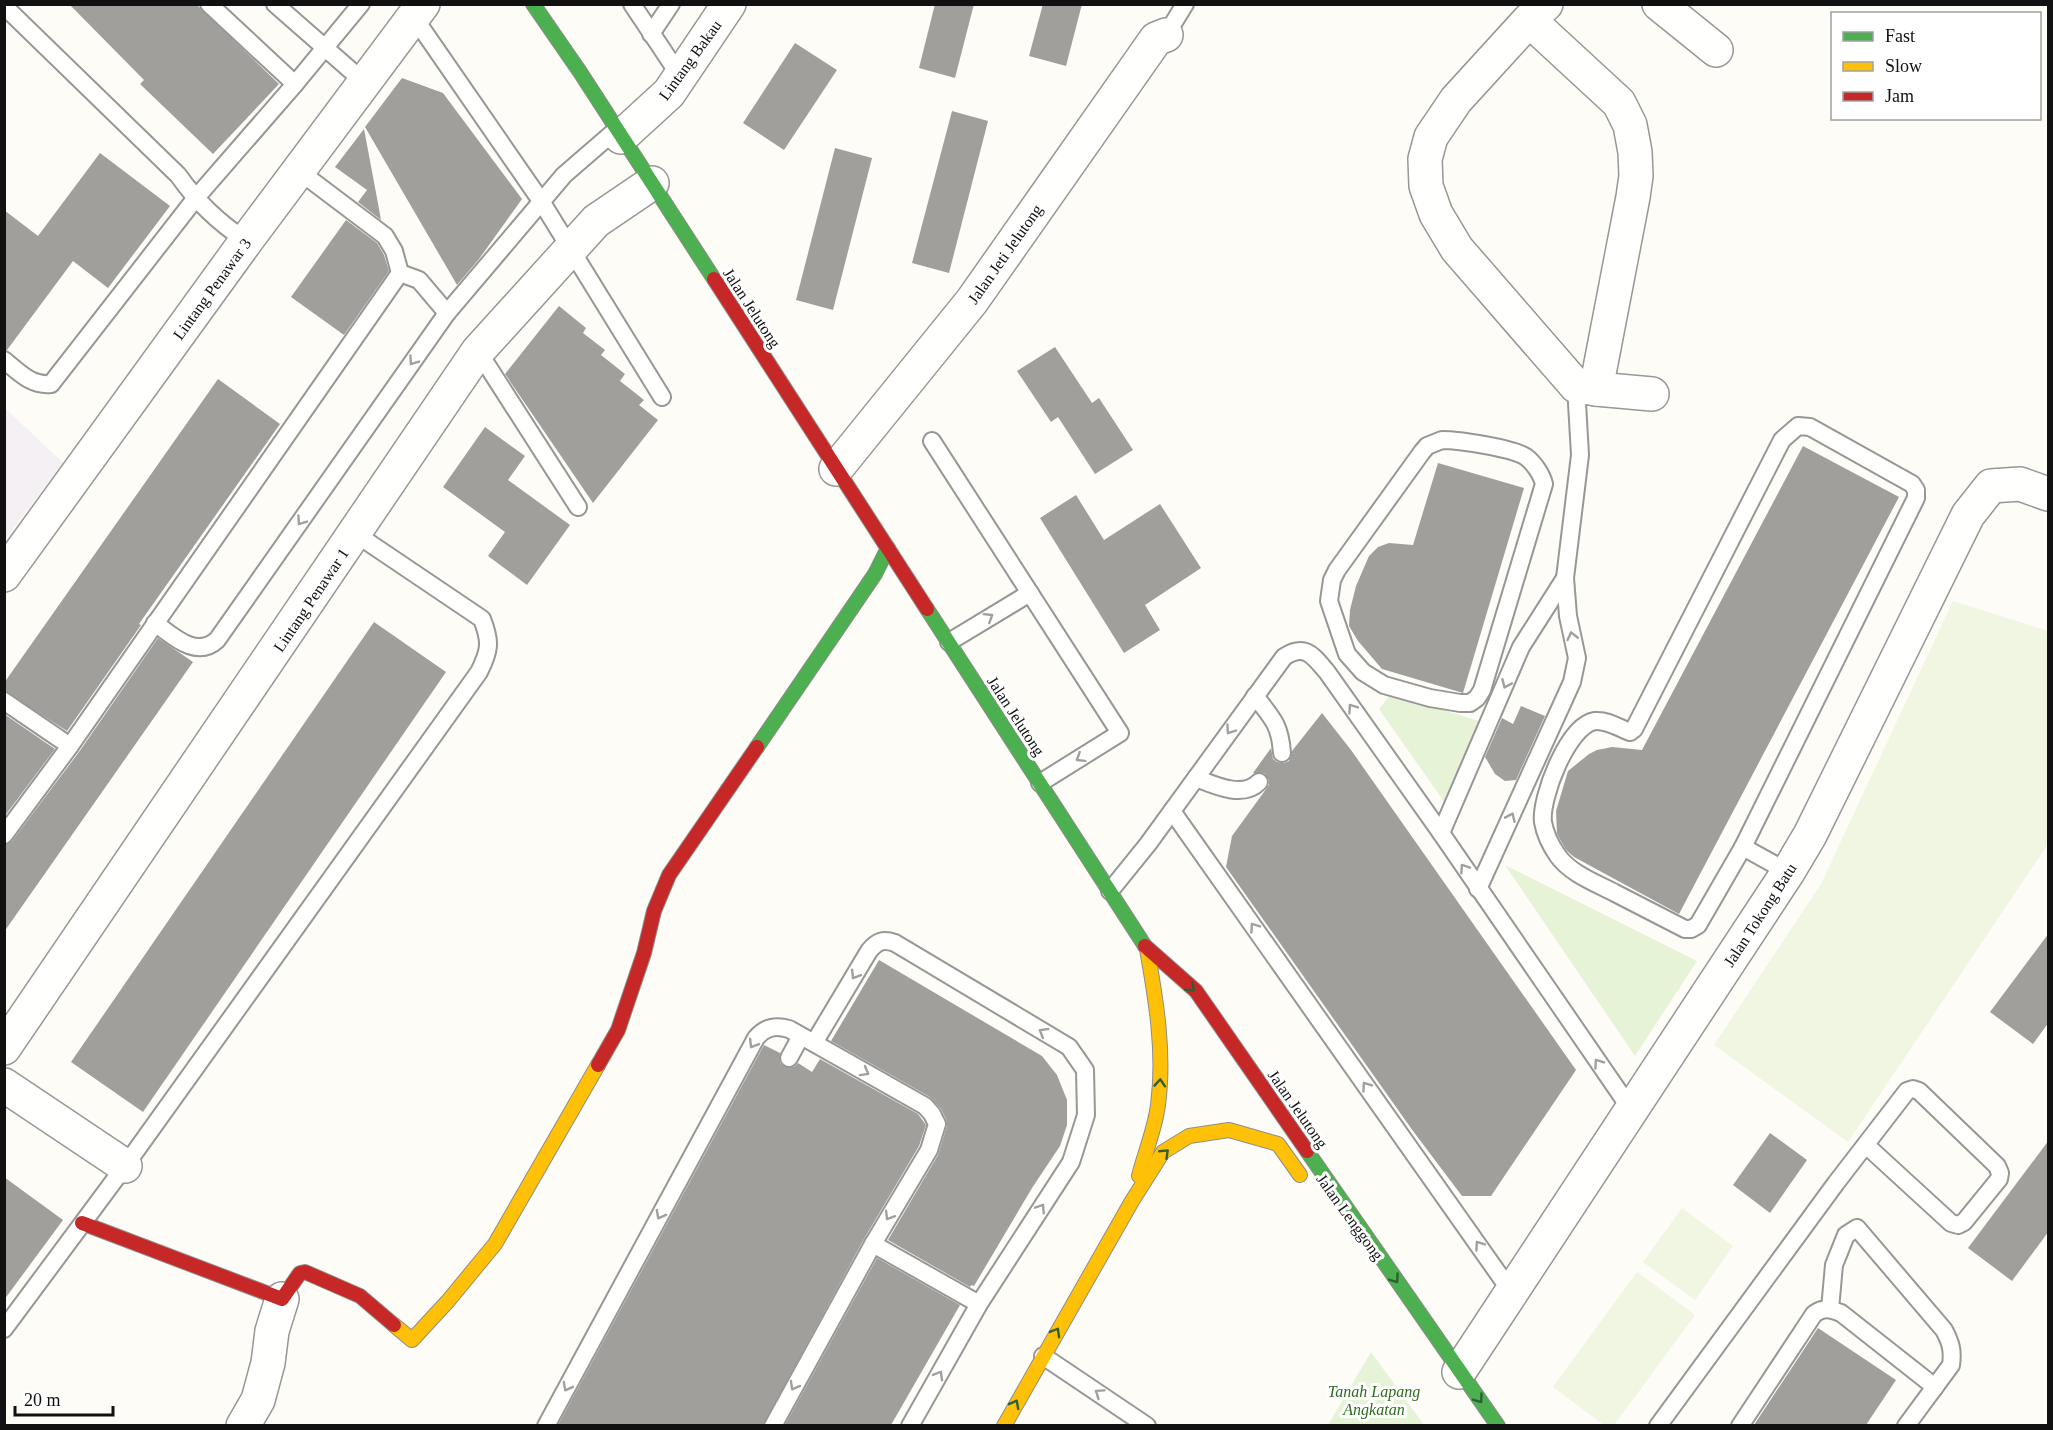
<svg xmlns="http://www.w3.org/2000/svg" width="2053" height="1430" font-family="'Times New Roman',serif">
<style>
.industrial{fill:#f5f0f3}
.green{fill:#e7f3d7}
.pitch{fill:#f0f6e1}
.building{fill:#a19f9c}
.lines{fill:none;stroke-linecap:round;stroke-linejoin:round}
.lane-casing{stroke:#979795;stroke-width:20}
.street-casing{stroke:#979795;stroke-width:36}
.fast-casing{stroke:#8e8d8b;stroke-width:16}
.slow-casing{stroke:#8e8d8b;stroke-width:16}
.jam-casing{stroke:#8e8d8b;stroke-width:16}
.lane{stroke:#fffffe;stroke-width:16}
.street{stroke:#fffffe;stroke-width:33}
.fast{stroke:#4caf50;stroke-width:14}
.slow{stroke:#ffc107;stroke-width:14}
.jam{stroke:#c62828;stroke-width:14}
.oneway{stroke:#a0a09f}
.oneway2{stroke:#2e6030}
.labels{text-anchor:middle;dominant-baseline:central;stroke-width:6;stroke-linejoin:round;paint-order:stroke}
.street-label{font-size:16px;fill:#111;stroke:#fff}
.park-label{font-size:16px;font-style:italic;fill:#2f6b1f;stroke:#fff}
</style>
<rect width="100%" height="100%" fill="#fdfcf7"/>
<polygon class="industrial" points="5,408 63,463 5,539 4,539"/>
<g class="green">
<polygon points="1391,694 1479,721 1445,803 1379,709"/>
<polygon points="1505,865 1697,961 1635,1056"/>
<polygon points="1371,1352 1424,1425 1328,1425"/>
</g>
<g class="pitch">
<polygon points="1953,601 2048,631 2048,844 1848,1142 1714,1045 1821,884"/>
<polygon points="1682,1208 1733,1246 1695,1300 1643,1262"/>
<polygon points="1637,1272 1695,1315 1614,1425 1604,1425 1553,1387"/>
</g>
<g class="building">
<polygon points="69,4 196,4 279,84 213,154 140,84 144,80"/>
<polygon points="935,4 974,4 955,78 919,68"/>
<polygon points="1043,4 1082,4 1066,66 1029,56"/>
<polygon points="795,43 837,70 784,150 743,123"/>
<polygon points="402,78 443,93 522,199 479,259 457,285 365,127"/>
<polygon points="952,111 988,121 949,273 912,263"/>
<polygon points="364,129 377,198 381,220 358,202 367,190 335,167"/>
<polygon points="835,148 872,158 833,310 796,300"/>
<polygon points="100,153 170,206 108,288 73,261 7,350 4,350 4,210 38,236"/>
<polygon points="346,220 377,243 384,255 389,271 344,335 291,297"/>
<polygon points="559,306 586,328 583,333 605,350 601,355 625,374 620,381 644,400 639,405 658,420 593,503 505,374"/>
<polygon points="1055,347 1092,403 1099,398 1133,450 1095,474 1058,417 1051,422 1017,371"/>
<polygon points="218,379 280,424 139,624 141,625 67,731 4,691 4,683"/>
<polygon points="485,427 525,456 508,480 570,525 527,585 488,556 505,532 443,487"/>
<polygon points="1803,446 1899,497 1679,914 1574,857 1566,850 1557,834 1556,811 1568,771 1589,754 1597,750 1612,747 1642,750"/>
<polygon points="1438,463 1524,488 1463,693 1382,669 1358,641 1349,626 1350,610 1356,586 1369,556 1378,547 1389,543 1413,545"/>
<polygon points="1076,495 1104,540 1160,504 1201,568 1145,605 1160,630 1124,653 1040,518"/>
<polygon points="374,622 446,672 143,1112 71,1062"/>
<polygon points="158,638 193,662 4,932 4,845 12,841 79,752"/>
<polygon points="1521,706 1545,716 1516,780 1505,781 1495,774 1485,757 1502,718 1513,724"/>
<polygon points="1322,713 1351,750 1576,1070 1491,1196 1462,1196 1413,1131 1226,867 1232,836 1269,785 1269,780 1264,773 1253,773 1271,748 1273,759 1277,762 1284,763 1289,761 1292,751"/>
<polygon points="4,714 55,749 4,817"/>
<polygon points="2049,933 2049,1022 2033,1044 1990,1012"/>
<polygon points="879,960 1042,1056 1057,1075 1067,1100 1067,1125 1060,1146 1032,1188 974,1286 971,1285 970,1287 888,1240 938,1155 947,1126 946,1119 941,1109 930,1097 831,1041"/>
<polygon points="764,1045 780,1053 780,1063 785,1067 794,1067 798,1063 812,1072 820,1059 918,1114 926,1125 919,1146 864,1239 763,1425 558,1425"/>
<polygon points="1770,1133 1807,1160 1770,1213 1733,1185"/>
<polygon points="2049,1140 2049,1231 2012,1281 1968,1248"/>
<polygon points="4,1177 63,1220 4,1300"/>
<polygon points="877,1258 960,1305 891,1425 785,1425"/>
<polygon points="1818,1328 1896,1380 1866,1425 1754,1425"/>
</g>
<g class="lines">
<g class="lane-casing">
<g id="lane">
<polyline points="209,4 295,84"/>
<polyline points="275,4 364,82"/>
<polyline points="632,4 680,76"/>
<path d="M4,6l174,169c20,28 39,46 68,66"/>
<polyline points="411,13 541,201 662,397"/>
<polyline points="651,34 671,4"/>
<polyline points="1166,35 1185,4"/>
<polyline points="299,171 385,236 394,251 400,273"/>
<polyline points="400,273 419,280 447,313 564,175 616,130"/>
<polyline points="478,351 578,507"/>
<path d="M4,360c15,12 27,26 47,24l144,-185 100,-115 66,-80"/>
<path d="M1798,426l12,1 102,57 4,6v8l-173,349 -45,78 -7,4h-6c-23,-12 -47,-24 -70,-36 -19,-10 -44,-19 -57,-37 -7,-10 -13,-22 -15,-34 -3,-24 25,-97 52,-101 13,-1 24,7 35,11l4,-3 148,-289z"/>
<path d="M1442,440c16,0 71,8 84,17 8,6 16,18 18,27l-62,206 -5,8 -7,5h-10l-30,-5 -46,-13 -21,-13 -16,-18 -18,-53 3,-21 5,-10 85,-118 5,-6z"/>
<polyline points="932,441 1120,733 1040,783"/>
<path d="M155,623c18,13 41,36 62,17l230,-327"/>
<polyline points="949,642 1030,593"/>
<path d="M1255,696c17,22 25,28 27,57"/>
<polyline points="4,701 70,746"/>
<path d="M1196,778c18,7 47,21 63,4"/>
<polyline points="1172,811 1512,1293"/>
<polyline points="1441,833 1521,647 1565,578"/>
<polyline points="4,835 70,746 400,273"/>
<polyline points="1743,847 1788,872"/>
<polyline points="1478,889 1572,682 1577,658 1568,616 1565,578 1580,455 1576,386"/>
<path d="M1110,891l38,-47 136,-187c22,-14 29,-1 43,15l114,161 191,278"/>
<path d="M814,1043l55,-92c8,-10 14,-12 26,-8l174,104 16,23 1,45 -15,47 -92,142 -69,122"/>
<polyline points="789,1058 801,1036"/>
<polyline points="873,1244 979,1304"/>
<path d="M1830,1309l4,-44 12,-30 11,-7 87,102c7,13 9,21 7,35l-45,61"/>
<path d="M4,1329l121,-163 354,-494c11,-22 12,-30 3,-53l-126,-85"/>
<polyline points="1043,1356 1147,1426"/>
<path d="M546,1426l210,-388c9,-11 19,-13 33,-9l136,77 7,8 5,10 -8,26 -56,94 -100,182"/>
<polyline points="1658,1426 1836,1183 1907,1091 1913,1089 1919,1091 1997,1166 2000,1173 1999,1179 1964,1222 1958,1225 1951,1223 1867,1146"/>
<path d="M1740,1426l74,-112c10,-7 16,-5 27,-1l94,74"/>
</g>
</g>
<g class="street-casing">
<g id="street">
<polyline points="1659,4 1716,50"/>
<polyline points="1529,20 1619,103 1630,125 1635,152 1636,176 1633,197 1596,389 1576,386 1457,249 1436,214 1426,186 1425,159 1431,137 1456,100 1529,20 1546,4"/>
<polyline points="621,137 669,93 729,4"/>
<polyline points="1596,389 1652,394"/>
<polyline points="836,469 972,301 1156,39 1166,35"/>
<polyline points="4,575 246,241 423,4"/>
<polyline points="4,1048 478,351 596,221 652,183"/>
<polyline points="4,1085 125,1166"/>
<polyline points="1459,1372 1788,872 1810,835 1968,515 1991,486 2020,484 2048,494"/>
<polyline points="243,1426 258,1400 268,1363 272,1331 282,1299"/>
</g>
</g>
<g class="fast-casing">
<g id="fast">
<polyline points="533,4 580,72 714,279"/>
<polyline points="927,609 1145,946"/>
<polyline points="757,747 875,574 888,548"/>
<polyline points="1307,1151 1498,1426"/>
</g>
</g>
<g class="slow-casing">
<g id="slow">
<path d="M1139,1176c6,-24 16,-47 19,-71 7,-52 -2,-105 -11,-156"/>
<polyline points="394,1325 412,1340 448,1301 495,1244 598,1065"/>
<polyline points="1004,1426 1132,1201 1163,1152 1189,1136 1229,1130 1278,1144 1300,1175"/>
</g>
</g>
<g class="jam-casing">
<g id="jam">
<polyline points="714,279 927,609"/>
<polyline points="1145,946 1196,991 1307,1151"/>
<polyline points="598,1065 618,1030 644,953 654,911 669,875 757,747"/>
<polyline points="82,1223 282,1299 300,1273 305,1272 360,1296 394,1325"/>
</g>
</g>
<use href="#lane" class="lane"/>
<use href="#street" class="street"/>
<use href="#fast" class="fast"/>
<use href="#slow" class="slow"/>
<use href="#jam" class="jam"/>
</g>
<defs><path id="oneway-chevron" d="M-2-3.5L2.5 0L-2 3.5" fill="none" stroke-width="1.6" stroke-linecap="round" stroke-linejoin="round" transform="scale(1.5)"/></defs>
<g class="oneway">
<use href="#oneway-chevron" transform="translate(413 361) rotate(125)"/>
<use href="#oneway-chevron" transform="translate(301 521) rotate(125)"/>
<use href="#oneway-chevron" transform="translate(989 617) rotate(-32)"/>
<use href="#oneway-chevron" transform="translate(1572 636) rotate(-103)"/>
<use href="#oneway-chevron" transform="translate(1506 684) rotate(114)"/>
<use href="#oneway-chevron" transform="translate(1352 708) rotate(-125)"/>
<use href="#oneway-chevron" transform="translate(1230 730) rotate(125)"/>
<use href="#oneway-chevron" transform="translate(1080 758) rotate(148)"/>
<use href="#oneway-chevron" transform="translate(1511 817) rotate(-66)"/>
<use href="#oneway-chevron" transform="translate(1464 868) rotate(-124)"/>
<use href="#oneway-chevron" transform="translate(1254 927) rotate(-125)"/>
<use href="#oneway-chevron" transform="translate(855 975) rotate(121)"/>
<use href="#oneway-chevron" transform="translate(1043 1032) rotate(-149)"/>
<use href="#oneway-chevron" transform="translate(753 1044) rotate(121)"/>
<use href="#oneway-chevron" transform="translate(1598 1063) rotate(-125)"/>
<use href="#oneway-chevron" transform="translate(865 1072) rotate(29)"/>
<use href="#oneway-chevron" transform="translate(1366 1086) rotate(-125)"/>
<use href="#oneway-chevron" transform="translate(1041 1208) rotate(-57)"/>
<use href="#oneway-chevron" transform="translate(660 1215) rotate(118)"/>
<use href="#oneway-chevron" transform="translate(889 1216) rotate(121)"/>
<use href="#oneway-chevron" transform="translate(1479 1245) rotate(-125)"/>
<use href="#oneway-chevron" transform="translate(939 1375) rotate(-60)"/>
<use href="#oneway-chevron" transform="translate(794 1386) rotate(119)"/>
<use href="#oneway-chevron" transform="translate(567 1387) rotate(118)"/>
<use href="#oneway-chevron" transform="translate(1099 1393) rotate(-146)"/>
</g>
<g class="oneway2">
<use href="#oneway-chevron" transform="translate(1191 988) rotate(44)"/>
<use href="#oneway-chevron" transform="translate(1160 1083) rotate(-86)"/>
<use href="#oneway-chevron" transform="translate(1165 1153) rotate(-44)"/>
<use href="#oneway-chevron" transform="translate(1395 1279) rotate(55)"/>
<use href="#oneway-chevron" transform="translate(1056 1332) rotate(-60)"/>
<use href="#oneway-chevron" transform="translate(1479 1399) rotate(54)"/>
<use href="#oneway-chevron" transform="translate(1015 1404) rotate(-62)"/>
</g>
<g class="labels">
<g class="street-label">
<text transform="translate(690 60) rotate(-54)">Lintang Bakau</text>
<text transform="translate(1005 254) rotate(-55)">Jalan Jeti Jelutong</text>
<text transform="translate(212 289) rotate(-54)">Lintang Penawar 3</text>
<text transform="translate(752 308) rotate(57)">Jalan Jelutong</text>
<text transform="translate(311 600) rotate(-56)">Lintang Penawar 1</text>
<text transform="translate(1016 716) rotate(57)">Jalan Jelutong</text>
<text transform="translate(1760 915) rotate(-57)">Jalan Tokong Batu</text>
<text transform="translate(1298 1109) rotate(55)">Jalan Jelutong</text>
<text transform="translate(1350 1217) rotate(54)">Jalan Lenggong</text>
</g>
<g class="park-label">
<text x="1374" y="1391">Tanah Lapang<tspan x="1374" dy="18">Angkatan</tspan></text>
</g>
</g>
<rect width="2053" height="1430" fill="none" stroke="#111111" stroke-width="12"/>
<rect x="1831" y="12" width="210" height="108" fill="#ffffff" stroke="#a0a0a0" stroke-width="1.5"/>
<rect x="1843" y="32" width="30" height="9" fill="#4caf50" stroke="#a0a0a0" stroke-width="1.5"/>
<text x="1885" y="42" font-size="18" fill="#111111">Fast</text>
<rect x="1843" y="62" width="30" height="9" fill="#ffc107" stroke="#a0a0a0" stroke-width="1.5"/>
<text x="1885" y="72" font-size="18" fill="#111111">Slow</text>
<rect x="1843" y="92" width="30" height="9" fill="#c62828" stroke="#a0a0a0" stroke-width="1.5"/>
<text x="1885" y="102" font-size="18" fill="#111111">Jam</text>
<path d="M15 1406v9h98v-9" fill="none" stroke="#111111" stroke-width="3"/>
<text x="24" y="1406" font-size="18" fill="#111111" stroke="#ffffff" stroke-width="4.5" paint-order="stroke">20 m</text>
</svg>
